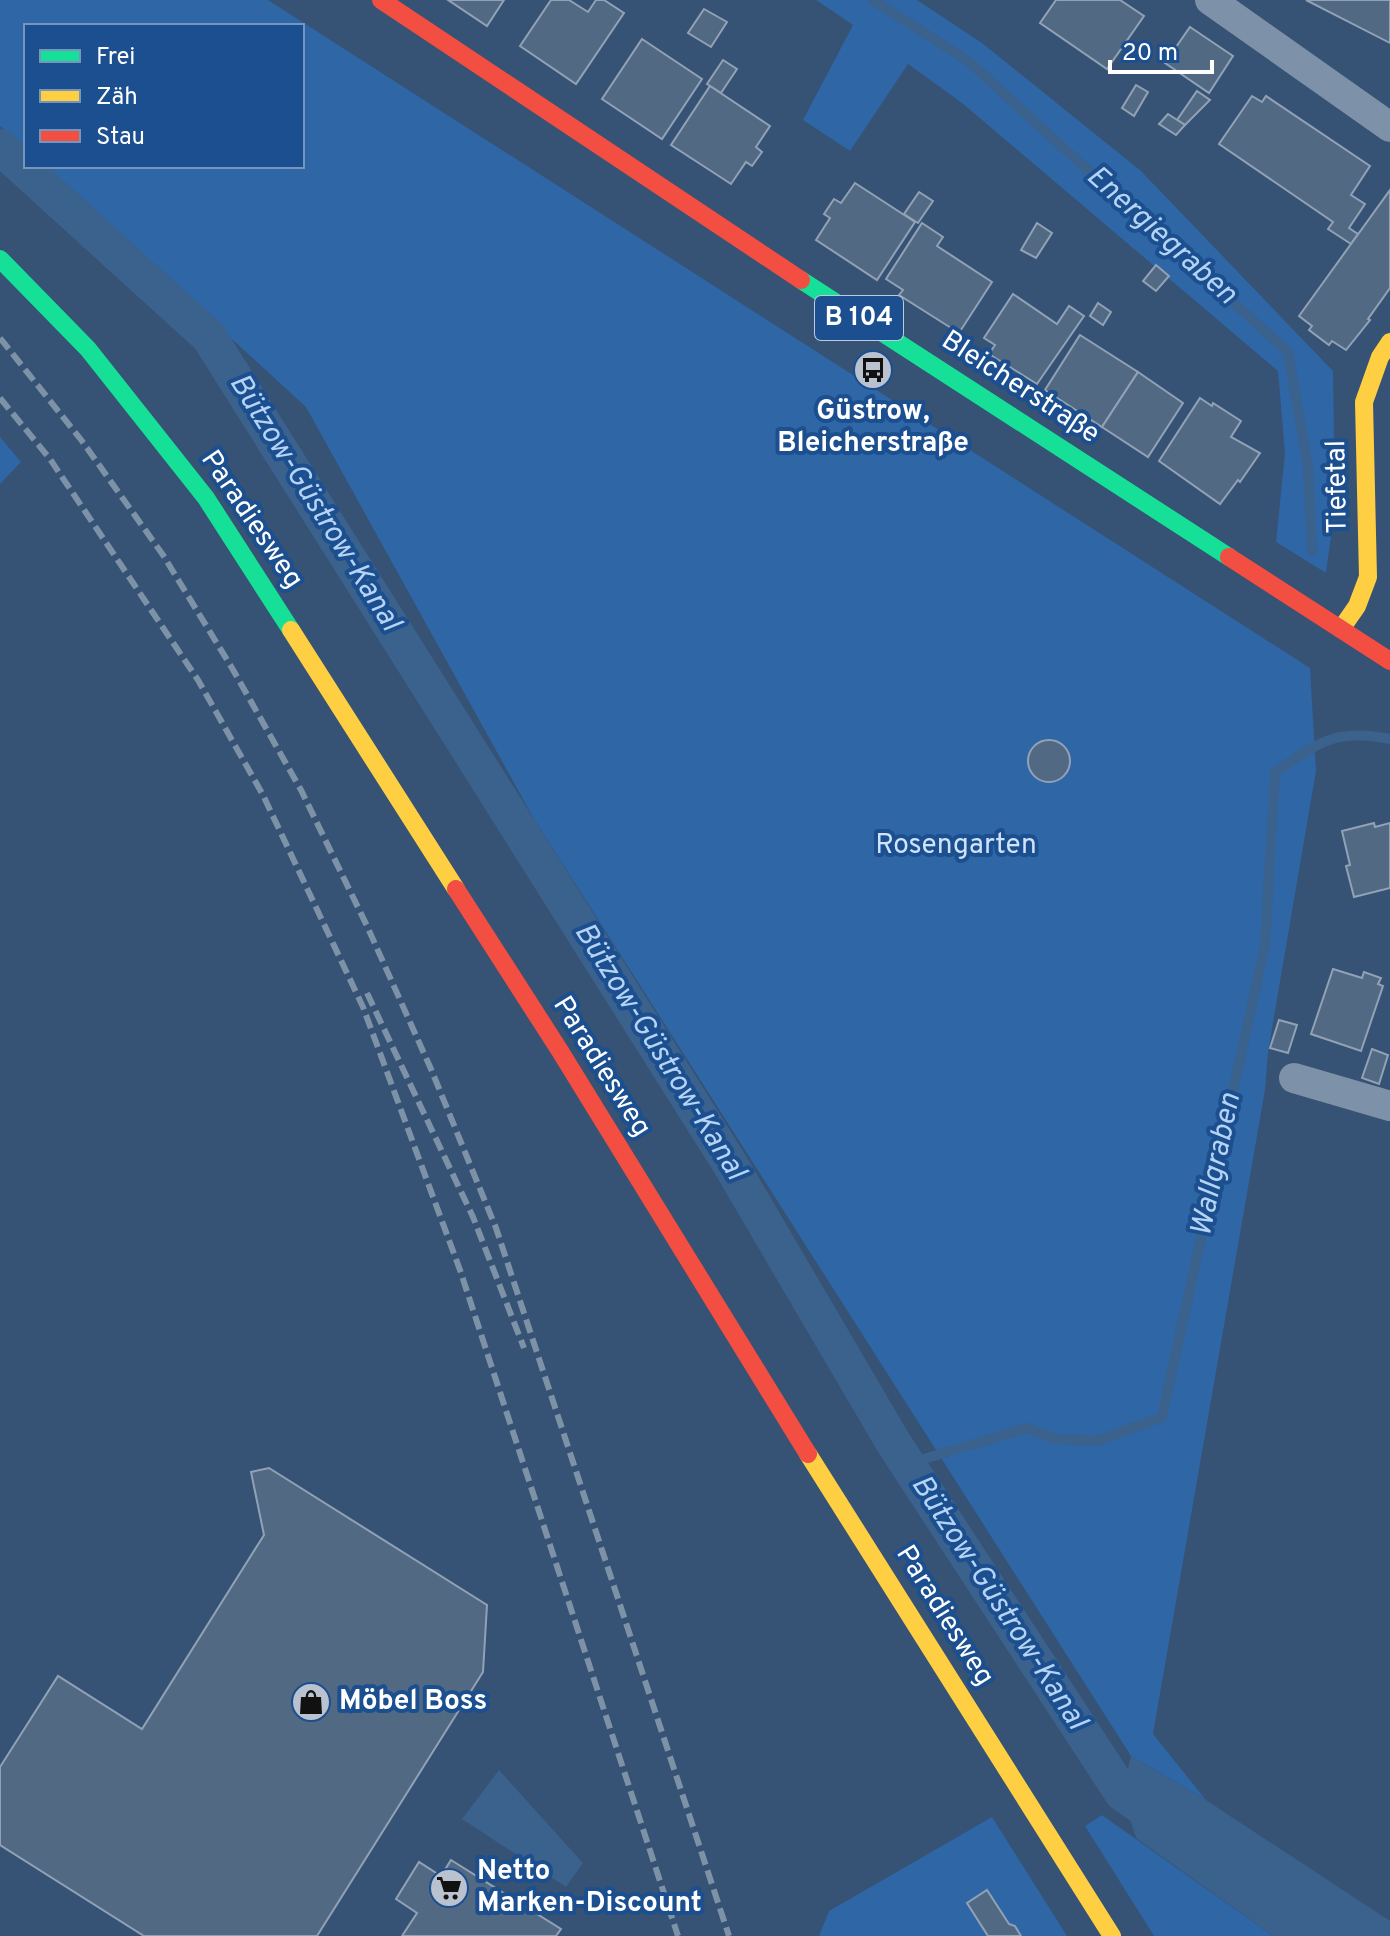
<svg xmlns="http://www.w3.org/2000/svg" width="1390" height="1936" font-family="Overpass,sans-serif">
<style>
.green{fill:#2f66a5}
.water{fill:#3b618d}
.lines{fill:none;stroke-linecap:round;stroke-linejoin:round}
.stream{stroke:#3b618d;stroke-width:10}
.canal{stroke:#3b618d;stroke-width:36}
.building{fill:#526984;stroke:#92a2b6;stroke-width:2}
.street{stroke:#7d92a8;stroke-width:30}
.fast{stroke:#16e098;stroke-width:18}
.slow{stroke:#ffcf43;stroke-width:18}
.jam{stroke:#f24e42;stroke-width:18}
.rail{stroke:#7e92a7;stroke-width:6;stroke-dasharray:14 6;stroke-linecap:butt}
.labels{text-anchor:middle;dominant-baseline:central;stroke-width:8;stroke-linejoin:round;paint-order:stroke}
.shield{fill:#1b4f8f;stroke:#bbcadd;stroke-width:2}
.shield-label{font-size:26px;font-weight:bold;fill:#fff}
.street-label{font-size:28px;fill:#fff;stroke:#1b4f8f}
.poi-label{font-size:28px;font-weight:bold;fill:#fff;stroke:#1b4f8f;text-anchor:start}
.park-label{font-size:28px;fill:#cfe3fa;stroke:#1b4f8f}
.water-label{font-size:30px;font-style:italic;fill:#b5d3f5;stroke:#1b4f8f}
</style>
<rect width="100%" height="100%" fill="#365274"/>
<g class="green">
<polygon points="0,0 268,0 1310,668 1316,771 1268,1052 1265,1090 1153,1734 1206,1800 1131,1756 534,819 306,407 43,166 302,166 302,26 26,26 26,150 0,126"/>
<polygon points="816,0 917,0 982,43 1141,171 1333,371 1335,507 1326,573 1276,542 1285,453 1278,371 962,103 908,64 850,151 803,120 853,25"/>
<polygon points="0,437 21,462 0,484"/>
<polygon points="1102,1815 1273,1936 1154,1936 1085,1826"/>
<polygon points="992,1817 1067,1936 819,1936 829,1911"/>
</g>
<g class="water">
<polygon points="1131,1756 1206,1800 1390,1921 1390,1936 1273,1936 1136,1838 1122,1793"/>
<polygon points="499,1770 583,1863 566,1887 462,1819"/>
</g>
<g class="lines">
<g class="stream">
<polyline points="873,0 968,61 1288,352 1308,467 1312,551"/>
<path d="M907,1464l120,-36 28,11 42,2 65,-24 103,-472 10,-173c44,-29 59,-44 115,-33"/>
</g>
<polyline class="canal" points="0,147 209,337 730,1164 893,1442 1122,1793 1162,1821"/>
</g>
<g class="building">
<polygon points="448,0 504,0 487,26"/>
<polygon points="551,0 569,0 588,12 596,0 604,0 624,13 576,84 520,46"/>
<polygon points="1056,0 1120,0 1144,16 1107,69 1040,23"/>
<polygon points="1306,0 1390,0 1390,43"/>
<polygon points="704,9 727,22 711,47 688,33"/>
<polygon points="1190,27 1233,56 1209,93 1165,63"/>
<polygon points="642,39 702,79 662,139 602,99"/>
<polygon points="723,60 737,69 721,93 707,84"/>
<polygon points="1136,85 1148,92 1134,116 1122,108"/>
<polygon points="710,86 770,126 756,147 762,152 752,166 746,162 731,184 671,145"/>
<polygon points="1197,91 1210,100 1185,125 1177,120"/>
<polygon points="1252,96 1262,102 1266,96 1370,166 1351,195 1365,204 1349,228 1358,234 1351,244 1328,229 1333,222 1219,144"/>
<polygon points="1168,114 1185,125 1176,135 1159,124"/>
<polygon points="855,183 915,222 877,280 816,240 830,218 824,214 834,199 841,203"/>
<polygon points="1390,190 1390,288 1368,319 1370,320 1346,350 1332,341 1329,345 1309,330 1312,326 1299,316"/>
<polygon points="919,192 933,201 918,223 904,214"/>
<polygon points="922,223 943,237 937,246 992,282 959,333 899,295 903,290 886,279"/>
<polygon points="1037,223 1052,233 1036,258 1021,250"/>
<polygon points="1156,265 1169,276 1156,291 1143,281"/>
<polygon points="1013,294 1057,324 1069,306 1084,316 1037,384 989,354 995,345 984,338"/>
<polygon points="1098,303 1111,312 1103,325 1090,316"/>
<polygon points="1080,335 1138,372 1102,427 1045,390"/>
<polygon points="1138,372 1183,403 1148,457 1102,427"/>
<polygon points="1200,398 1212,406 1213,403 1241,421 1231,437 1260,453 1240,482 1238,480 1220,504 1159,461"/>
<circle cx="1049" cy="761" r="21"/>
<polygon points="1374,823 1375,827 1390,823 1390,888 1354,897 1346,866 1350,865 1342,831"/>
<polygon points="1333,969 1362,978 1364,972 1381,978 1378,984 1383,986 1361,1051 1311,1034"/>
<polygon points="1279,1020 1297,1025 1288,1053 1270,1048"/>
<polygon points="1372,1049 1388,1055 1379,1084 1362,1078"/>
<polygon points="269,1468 487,1605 483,1672 317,1936 144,1936 0,1845 0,1767 58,1676 142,1729 264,1535 251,1472"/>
<polygon points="451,1860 561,1929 556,1936 402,1936 417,1913 396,1899 419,1862 441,1876"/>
<polygon points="987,1890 1009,1924 1015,1926 1021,1936 988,1936 967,1903"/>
</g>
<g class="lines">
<g class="street">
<polyline points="1210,0 1390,127"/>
<polyline points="1294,1078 1390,1106"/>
</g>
<g class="fast">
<polyline points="0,259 88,349 206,498 291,630"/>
<polyline points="801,280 1229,557"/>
</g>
<g class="slow">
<polyline points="1341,629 1357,606 1368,577 1364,402 1380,357 1390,342"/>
<polyline points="291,630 456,889"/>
<polyline points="808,1454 1112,1936"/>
</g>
<g class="jam">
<polyline points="381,0 801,280"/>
<polyline points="1229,557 1390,661"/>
<polyline points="456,889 560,1051 808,1454"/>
</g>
<g class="rail">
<polyline points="0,338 82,441 163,555 232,668 301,790 367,926 431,1069 496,1228 729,1936"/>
<polyline points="0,398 50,459 198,680 263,795 363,1007 460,1270 678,1936"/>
<polyline points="367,993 473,1217 524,1348"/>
</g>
</g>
<defs>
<g id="bus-disc" transform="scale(2)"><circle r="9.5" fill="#b9c2ce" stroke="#1b4f8f"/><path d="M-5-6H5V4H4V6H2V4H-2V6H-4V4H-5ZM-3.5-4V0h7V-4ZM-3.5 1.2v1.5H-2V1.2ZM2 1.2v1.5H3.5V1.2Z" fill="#111"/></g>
<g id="shop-disc" transform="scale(2)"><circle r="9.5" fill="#b9c2ce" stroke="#1b4f8f"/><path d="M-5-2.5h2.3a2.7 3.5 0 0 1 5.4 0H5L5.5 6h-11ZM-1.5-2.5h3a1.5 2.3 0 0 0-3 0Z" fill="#111"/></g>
<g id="supermarket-disc" transform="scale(2)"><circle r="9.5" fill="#b9c2ce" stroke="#1b4f8f"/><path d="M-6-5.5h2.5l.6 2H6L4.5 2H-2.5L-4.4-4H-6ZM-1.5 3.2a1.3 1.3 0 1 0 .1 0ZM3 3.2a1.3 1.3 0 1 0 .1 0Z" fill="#111"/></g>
</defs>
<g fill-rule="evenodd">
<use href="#bus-disc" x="873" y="370"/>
<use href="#shop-disc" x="311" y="1702"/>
<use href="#supermarket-disc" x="449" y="1888"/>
</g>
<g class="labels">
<rect class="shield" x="815" y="296" width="88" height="44" rx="6"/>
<g class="shield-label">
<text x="859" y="318">B 104</text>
</g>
<g class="street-label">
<text transform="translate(1020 388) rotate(33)">Bleicherstraße</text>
<text transform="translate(1338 487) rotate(-91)">Tiefetal</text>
<text transform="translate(251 520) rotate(56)">Paradiesweg</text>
<text transform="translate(601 1067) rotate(58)">Paradiesweg</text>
<text transform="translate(944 1616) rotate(58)">Paradiesweg</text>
</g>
<g class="poi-label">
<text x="873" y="412" text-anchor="middle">Güstrow,<tspan x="873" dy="32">Bleicherstraße</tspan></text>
<text x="339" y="1702">Möbel Boss</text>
<text x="477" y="1872">Netto<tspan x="477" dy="32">Marken-Discount</tspan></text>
</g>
<g class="park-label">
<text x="956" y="846">Rosengarten</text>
</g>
<g class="water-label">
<text transform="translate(1161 236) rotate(42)">Energiegraben</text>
<text transform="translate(314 503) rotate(58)">Bützow-Güstrow-Kanal</text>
<text transform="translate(659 1052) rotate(58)">Bützow-Güstrow-Kanal</text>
<text transform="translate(1217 1165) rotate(-78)">Wallgraben</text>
<text transform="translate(998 1603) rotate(57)">Bützow-Güstrow-Kanal</text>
</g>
</g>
<rect x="24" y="24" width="280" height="144" fill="#1b4f8f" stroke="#7695bc" stroke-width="2"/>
<rect x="40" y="50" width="40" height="12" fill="#16e098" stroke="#7695bc" stroke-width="2"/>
<text x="96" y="64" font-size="24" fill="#ffffff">Frei</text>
<rect x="40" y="90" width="40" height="12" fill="#ffcf43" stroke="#7695bc" stroke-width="2"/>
<text x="96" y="104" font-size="24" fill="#ffffff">Zäh</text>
<rect x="40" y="130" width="40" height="12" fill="#f24e42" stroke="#7695bc" stroke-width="2"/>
<text x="96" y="144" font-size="24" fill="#ffffff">Stau</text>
<path d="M1110 60v12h102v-12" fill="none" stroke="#ffffff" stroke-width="4"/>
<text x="1122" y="60" font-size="24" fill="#ffffff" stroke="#1b4f8f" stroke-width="6" paint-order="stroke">20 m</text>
</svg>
